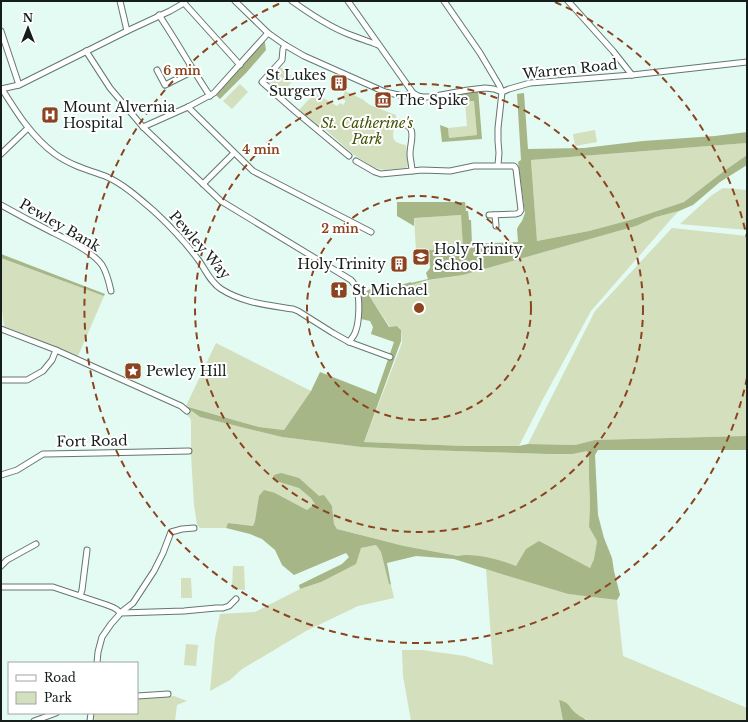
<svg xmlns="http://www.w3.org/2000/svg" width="748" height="722" font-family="'Libre Baskerville',serif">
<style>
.green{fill:#d3dfbd}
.forest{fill:#a6b687}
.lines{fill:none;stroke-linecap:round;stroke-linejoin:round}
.minor-casing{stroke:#627871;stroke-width:7}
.minor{stroke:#fff;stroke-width:5}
.ring{fill:none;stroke:#8b441f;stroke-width:2;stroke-dasharray:7 5}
.labels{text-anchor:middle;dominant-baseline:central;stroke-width:4;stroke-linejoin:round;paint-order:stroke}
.street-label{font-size:14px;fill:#161e1c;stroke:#fff}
.poi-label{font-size:14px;fill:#161e1c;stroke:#fff;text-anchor:start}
.park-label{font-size:14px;font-style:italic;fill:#405205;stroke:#fff}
.centre{fill:#8b441f;stroke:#fff;stroke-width:2}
.ring-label{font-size:12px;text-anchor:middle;font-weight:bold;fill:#8b441f;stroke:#fff;stroke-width:4;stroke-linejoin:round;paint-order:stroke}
</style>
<rect width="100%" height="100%" fill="#e3fbf3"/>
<g class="green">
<path d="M279,67c5,1 13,8 14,13l-11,14h-2l-12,-12v-4z"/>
<polygon points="240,84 248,92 232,109 223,101"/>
<path d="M345,91l17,8 8,6 26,10c2,12 -13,27 10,30l2,20 -2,3 -21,2 -10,-2 -21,-13 -28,-25 -2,1 -8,-5v-2l-17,-14 16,-17 22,13 3,-3 3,2 3,-4 -3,-2v-2z"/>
<polygon points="465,101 474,101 477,135 449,138 448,128 467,126"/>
<polygon points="595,130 597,142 575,146 573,134"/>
<polygon points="747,143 747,155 724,171 684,202 630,220 589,231 537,241 531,160"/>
<polygon points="723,188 747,190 747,230 680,224 712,195"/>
<polygon points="679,211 673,217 591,311 543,399 519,446 465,446 364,442 402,343 401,330 398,326 390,327 370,297 424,281 463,275 636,226 656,217"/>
<polygon points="461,215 463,248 416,251 414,218"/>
<polygon points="672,228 747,236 747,434 745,436 595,440 575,445 528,444 595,311"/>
<polygon points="1,258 104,296 78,356 4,326 1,301"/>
<polygon points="216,343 311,391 284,430 259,427 186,406"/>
<path d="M185,406l15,11 82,20 79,10 63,3 124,4h25l14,-3 2,5v21l1,28 -1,22 8,14 -3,18 -4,9 -20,-10 -50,3 -4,5c-14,-6 -43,-14 -58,-10l-54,-10 -67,-17 -3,-5 -2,-18 -17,-2 -8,6 -32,-17 -20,28 -2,5 -25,-3 -2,5h-26l-3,-3 -3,-20 -3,-50v-34l-1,-3 -3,-3z"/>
<polygon points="376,545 381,552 389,584 391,585 394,598 358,606 306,631 242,669 230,680 210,691 215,638 220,614 255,612 300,589 321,582 361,548"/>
<polygon points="233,566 244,566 245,590 232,589"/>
<polygon points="486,569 568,594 617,600 623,656 747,708 747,721 587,721 586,719 576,714 570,706 559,701 563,721 411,721 403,676 402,650 422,650 465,656 493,665"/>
<polygon points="181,578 191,578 192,598 181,598"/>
<polygon points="186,644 198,645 196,666 184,665"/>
<polygon points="174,696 187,701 177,705 175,721 94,721 95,713 137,713 137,699"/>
</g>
<g class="forest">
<polygon points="264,37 266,50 247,72 220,99 214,93"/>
<polygon points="478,89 482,139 442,142 440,125 448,128 449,138 477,135 474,101 465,101 447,94"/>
<path d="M524,93l4,56 56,-1 59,-7 72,-5 32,-4v11l-216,17 6,81 52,-10 41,-11 54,-18 40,-31 23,-16v10l-27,17 -27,23 -14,6 -23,6 -20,9 -173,49 -35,5 -58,17 19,30 8,-1 4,4v11l-37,101 101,4h54l9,-2 47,1 20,-5 150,-4 2,-2v16h-149l-3,5 3,60 6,23 8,20 2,13 6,24 -3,5 -49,-6 -60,-18 -54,-17 -38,-3 -29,7 4,22 -2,-1 -8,-32 -5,-7 -15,3 -5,16 -35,18 -21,7 -1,-4 43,-21 7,-7 -3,-4 -52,22 -12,-10 -7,-15 -13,-11 -12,-5 -24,-6 2,-5 25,3 2,-5 4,-25 5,-6 11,3 32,17 8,-6 -4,-6 -12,-10 -26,-8 1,-5 7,-2 18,5 20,18 5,-1 8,11 2,18 3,5 67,17 54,10c15,-4 44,4 58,10l10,-17 13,-8 51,27 4,-9 3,-18 -8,-14 1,-22 -1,-28v-21l-2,-5 -14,3h-25l-124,-4 -63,-3 -79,-10 -82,-20 -15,-11 74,21 25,3 27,-39 9,-19 56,22 18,-52 -23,-8 2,-7 -3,-6 -9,-2v-22c4,-5 10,-10 16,-9l3,3 31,-9v1l17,-4 -2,-6 4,-5 -1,-15 -13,-2 47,-3 -2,-33 -47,3v8l-17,-10v-14h68l1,9h2l1,9h2l1,24 46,-2 -1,-13 2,-4 3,-4 3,-8 -7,-51 3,-2 -4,-66z"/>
<polygon points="1,254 105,294 104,296 1,258"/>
<path d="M559,700c12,3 10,8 18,14 3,3 7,3 10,7h-24z"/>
</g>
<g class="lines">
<g class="minor-casing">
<g id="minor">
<polyline points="120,1 127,31"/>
<polyline points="235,1 268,33 285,45 304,56 385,92 403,96 408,95 413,93"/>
<path d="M292,1c18,13 36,25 56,33 10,4 20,7 30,11"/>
<polyline points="348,1 413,93 418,96 423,97 430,97 468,90 485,88 494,89 502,92 509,89 530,83 632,75 747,62"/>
<polyline points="444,1 480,53 499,85 502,92 498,128 498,141 499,153 498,165"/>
<polyline points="568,1 613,51 632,75"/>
<polyline points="184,3 240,65"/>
<path d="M159,15c18,27 33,54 51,81"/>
<polyline points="1,31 19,85"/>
<polyline points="285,45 283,49 282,60 262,82 295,111 349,156"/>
<path d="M86,51l24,37 33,39 78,74 130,79c3,3 5,7 6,11 3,9 2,31 -1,39 -1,5 -4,8 -7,12"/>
<polyline points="157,70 165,85 193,71"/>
<polyline points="1,89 19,85 127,31 170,11 184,3 185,1"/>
<path d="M2,89c15,24 30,48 53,65 15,11 33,16 50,22 19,8 36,24 51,37 15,14 29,29 41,45 8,10 12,23 24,31 22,14 47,16 72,20l5,2 35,22 16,9 41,15"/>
<polyline points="188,107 253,171 371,232"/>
<path d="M399,123c20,2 11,18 11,31 0,6 2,11 2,17"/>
<polyline points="143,127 188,107 214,93 268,33"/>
<polyline points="1,154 28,128"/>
<polyline points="356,161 375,172 381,174 422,170 450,171 474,166 514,166 516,169 521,210 519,213 516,214 489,215"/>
<polyline points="203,184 234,153"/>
<path d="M1,205c16,9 33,18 49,26 16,8 42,20 52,34 5,8 7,17 9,26"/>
<polyline points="495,215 496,226"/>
<polyline points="1,329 56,350 181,406 187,411"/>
<polyline points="1,380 27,380 43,371 52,360 56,350"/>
<polyline points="1,475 17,470 43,454 46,454 99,453 189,451"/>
<polyline points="1,566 7,560 36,544"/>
<path d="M1,587h52l54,18c5,2 10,3 13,8"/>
<polyline points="80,596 82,590 87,550"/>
<polyline points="121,613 184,611 216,608 223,608 229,606 236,599"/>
<polyline points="97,663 98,652 102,637 111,624 119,615 120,613 133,603 154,571 163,553 171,532 182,529 194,528"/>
<polyline points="137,696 168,694"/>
<polyline points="34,721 56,713"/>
<polyline points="90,721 91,713"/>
</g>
</g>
<use href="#minor" class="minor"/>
</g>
<g class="ring">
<circle cx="419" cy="308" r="112"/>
<circle cx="419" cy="308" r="224"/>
<path d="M747 378A335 335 0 1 1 283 2M555 2A335 335 0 0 1 747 238"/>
</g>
<defs>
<g id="building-square" transform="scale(0.9)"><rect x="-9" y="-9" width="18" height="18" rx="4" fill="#8b441f" stroke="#fff"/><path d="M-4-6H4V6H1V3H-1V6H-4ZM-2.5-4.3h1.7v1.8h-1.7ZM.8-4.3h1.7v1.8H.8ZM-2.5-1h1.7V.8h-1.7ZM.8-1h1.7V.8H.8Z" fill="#fff"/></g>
<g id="museum-square" transform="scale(0.9)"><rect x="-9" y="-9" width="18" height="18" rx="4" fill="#8b441f" stroke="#fff"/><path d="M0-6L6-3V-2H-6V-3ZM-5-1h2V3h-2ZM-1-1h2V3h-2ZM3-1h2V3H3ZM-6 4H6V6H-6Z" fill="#fff"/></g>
<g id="hospital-square" transform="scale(0.9)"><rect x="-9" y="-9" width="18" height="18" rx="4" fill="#8b441f" stroke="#fff"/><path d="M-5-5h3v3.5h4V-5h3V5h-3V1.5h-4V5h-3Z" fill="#fff"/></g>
<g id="school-square" transform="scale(0.9)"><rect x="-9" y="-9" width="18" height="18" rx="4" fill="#8b441f" stroke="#fff"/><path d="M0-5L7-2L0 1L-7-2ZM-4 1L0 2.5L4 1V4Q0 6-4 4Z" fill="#fff"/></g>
<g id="church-square" transform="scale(0.9)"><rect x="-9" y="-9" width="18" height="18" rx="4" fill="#8b441f" stroke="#fff"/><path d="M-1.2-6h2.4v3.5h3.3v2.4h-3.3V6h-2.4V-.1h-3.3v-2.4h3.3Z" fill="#fff"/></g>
<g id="sight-square" transform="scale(0.9)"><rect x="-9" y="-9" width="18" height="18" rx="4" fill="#8b441f" stroke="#fff"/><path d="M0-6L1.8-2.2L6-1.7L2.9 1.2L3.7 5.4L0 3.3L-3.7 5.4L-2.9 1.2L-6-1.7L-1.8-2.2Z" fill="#fff"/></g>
</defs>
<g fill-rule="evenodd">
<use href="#building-square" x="339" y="83"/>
<use href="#museum-square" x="383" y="100"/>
<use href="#hospital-square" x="50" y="115"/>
<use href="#school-square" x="421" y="257"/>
<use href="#building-square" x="399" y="264"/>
<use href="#church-square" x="339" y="290"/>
<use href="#sight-square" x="133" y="371"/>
</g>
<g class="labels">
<g class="street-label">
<text transform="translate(570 69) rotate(-6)">Warren Road</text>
<text transform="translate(60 225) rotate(30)">Pewley Bank</text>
<text transform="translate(200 245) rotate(49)">Pewley Way</text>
<text transform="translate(92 441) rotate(-1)">Fort Road</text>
</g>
<g class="poi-label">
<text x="326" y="75" text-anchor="end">St Lukes<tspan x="326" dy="16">Surgery</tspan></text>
<text x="396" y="100">The Spike</text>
<text x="63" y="107">Mount Alvernia<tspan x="63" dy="16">Hospital</tspan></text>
<text x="434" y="249">Holy Trinity<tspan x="434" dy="16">School</tspan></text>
<text x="386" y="264" text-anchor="end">Holy Trinity</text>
<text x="352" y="290">St Michael</text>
<text x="146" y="371">Pewley Hill</text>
</g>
<g class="park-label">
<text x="367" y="123">St. Catherine's<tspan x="367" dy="16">Park</tspan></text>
</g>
</g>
<circle cx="419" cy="308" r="6" class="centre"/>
<g class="ring-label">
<text x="182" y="75">6 min</text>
<text x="261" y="154">4 min</text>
<text x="340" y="233">2 min</text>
</g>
<rect width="748" height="722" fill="none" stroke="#161e1c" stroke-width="4"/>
<rect x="8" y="662" width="130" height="52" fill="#ffffff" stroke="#a2a5a4"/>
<rect x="16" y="675" width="20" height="6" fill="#ffffff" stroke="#a2a5a4"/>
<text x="44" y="682" font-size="12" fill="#161e1c">Road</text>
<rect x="16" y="692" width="20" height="12" fill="#d3dfbd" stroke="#a2a5a4"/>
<text x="44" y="702" font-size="12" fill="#161e1c">Park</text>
<g transform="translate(28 28)" stroke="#ffffff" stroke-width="3" paint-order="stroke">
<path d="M0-3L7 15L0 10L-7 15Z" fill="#161e1c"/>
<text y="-6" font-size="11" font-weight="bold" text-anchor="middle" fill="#161e1c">N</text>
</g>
</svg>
